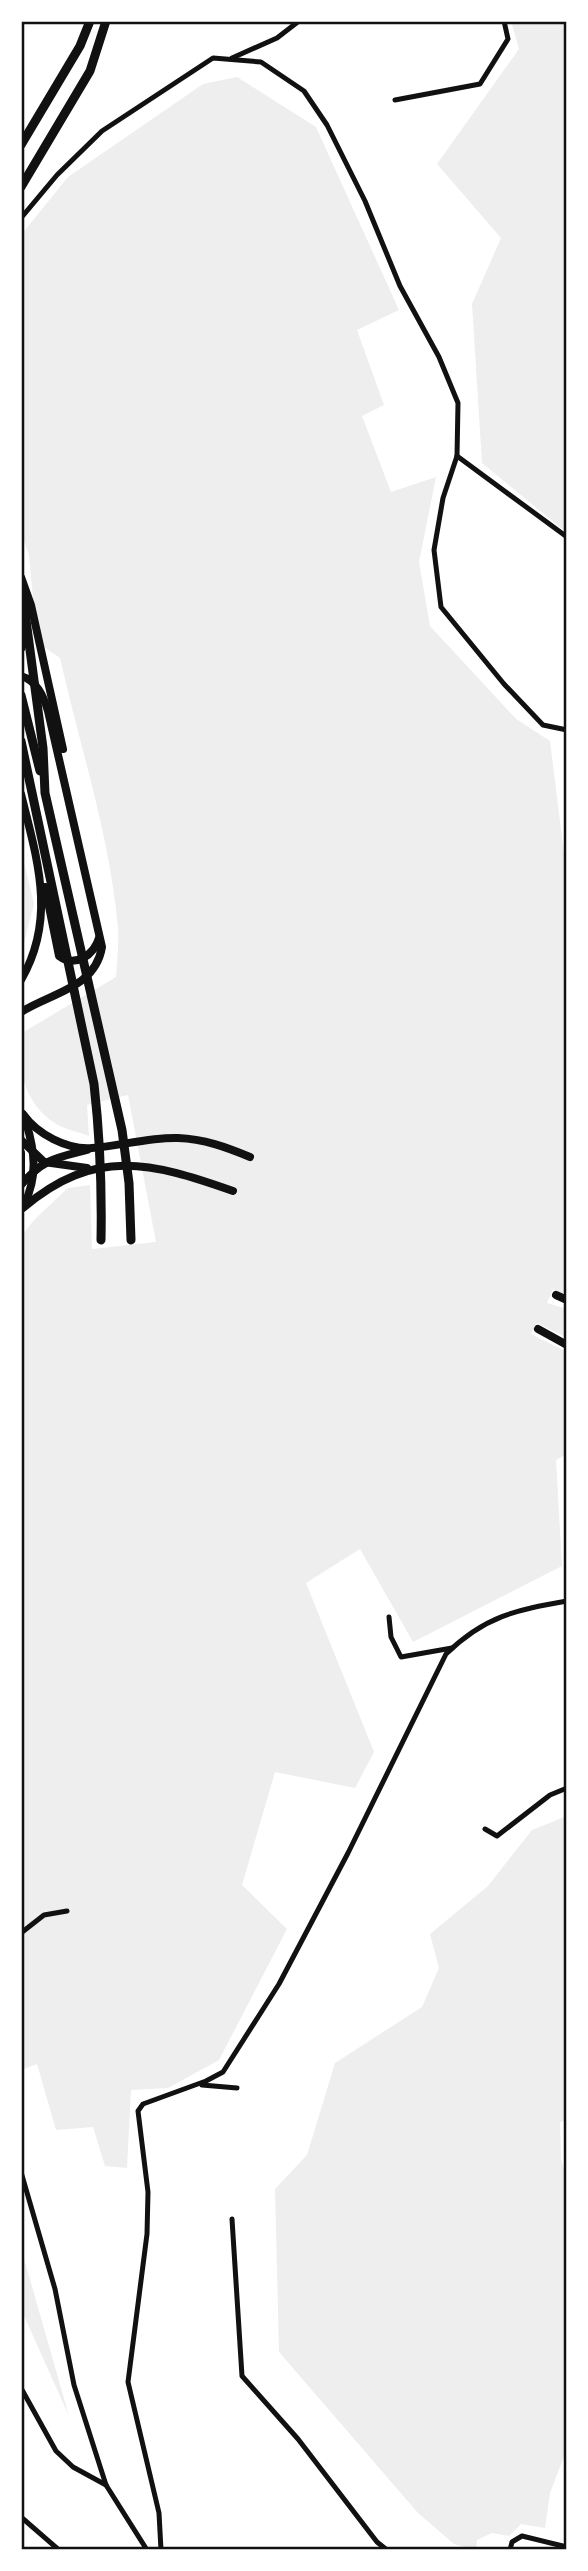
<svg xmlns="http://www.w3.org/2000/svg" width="588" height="2571" font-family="'Archivo Narrow',sans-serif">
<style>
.green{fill:#eee}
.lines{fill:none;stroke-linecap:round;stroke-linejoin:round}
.minor{stroke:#111;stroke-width:5}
.secondary{stroke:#111;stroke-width:8}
.primary{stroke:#111;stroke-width:9}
.neatline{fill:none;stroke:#111;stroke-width:2.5}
</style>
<rect width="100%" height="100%" fill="#fff"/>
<g class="green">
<polygon points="511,21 567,21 567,533 482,463 472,304 501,238 437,164 519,49"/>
<path d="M237,77l79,50 83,183 -42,20 27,75 -22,11 29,76 45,-15 -17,85 11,64 86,93 34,22 17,137v418l-14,-7 -6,14 20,6v29l-30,-15 -6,11 36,18v102l-11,6 6,106 -149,76 -53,-93 -54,34 68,169 -19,36 -80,-16 -33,113 45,44 -68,131 -51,28 -37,2 -4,78 -22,-2 -12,-39 -37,3 -19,-66 -16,6v-834l14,-17 33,-31 22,-3 2,64 64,-7 -28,-147 -41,10 2,31c-10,-4 -22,-6 -31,-11 -32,-18 -44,-59 -36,-92l94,-56c1,-16 3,-33 2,-49 -8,-92 -38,-181 -58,-270l-23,-16 -8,-87 -8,-23v-297l47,-58 135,-93z"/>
<polygon points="21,850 34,904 21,955"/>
<polygon points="567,1816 567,2120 560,2122 561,2159 567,2178 567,2449 550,2493 545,2528 521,2524 509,2536 492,2533 477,2540 476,2550 454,2544 418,2513 279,2352 275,2189 307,2155 335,2063 422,2007 439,1968 430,1934 488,1886 532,1830"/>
<polygon points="21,2248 69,2416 21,2309"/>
</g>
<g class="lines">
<g class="minor">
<polyline points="232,58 277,38 299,21"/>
<polyline points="395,100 480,84 508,39 504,21"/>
<polyline points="21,218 57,175 102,131 213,58 261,62 304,91 327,125 365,201 400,286 439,357 458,403 457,456 443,498 434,550 441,607 504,684 543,725 567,730"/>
<polyline points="457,456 567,537"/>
<polyline points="389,1617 391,1637 401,1657 452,1648"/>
<polyline points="485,1829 497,1836 550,1795 567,1788"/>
<polyline points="21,1933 44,1915 67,1911"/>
<polyline points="202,2085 237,2088"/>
<polyline points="21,2172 55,2289 74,2385 106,2485 147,2550"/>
<polyline points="232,2219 242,2376 298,2439 377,2542 387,2550"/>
<polyline points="21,2388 56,2451 73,2467 106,2485"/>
<polyline points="21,2517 59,2550"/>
<path d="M161,2550l-2,-37 -31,-131 19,-148 1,-42 -10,-81 5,-7 63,-23 17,-9 56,-88 69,-131 98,-199c39,-38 70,-44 121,-53"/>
<polyline points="510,2550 512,2542 522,2536 567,2547"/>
</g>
<g class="secondary">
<polyline points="21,577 31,605 63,749"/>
<path d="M21,676c16,5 22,19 27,35l54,236c-7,41 -49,45 -81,65"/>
<path d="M21,794c16,65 36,124 0,186"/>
<path d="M45,887l14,69c16,12 35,-1 40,-18"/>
<path d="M23,1114c14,20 44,36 69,34 29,-2 57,-11 86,-10 26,1 48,9 72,19"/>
<polyline points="21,1140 44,1162 87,1168"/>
<polyline points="21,1153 21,1175"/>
<path d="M21,1185c22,-26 35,-27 66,-35"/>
<path d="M24,1205c14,-29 11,-53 2,-83"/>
<path d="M23,1208c72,-61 128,-46 210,-17"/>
<polyline points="556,1295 567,1300"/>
<polyline points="538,1329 567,1345"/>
</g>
<g class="primary">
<polyline points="21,145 80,46 90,21"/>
<polyline points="21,187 90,71 106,21"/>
<polyline points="21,593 24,611"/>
<polyline points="24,605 43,748 45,793 122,1130 129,1183 131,1240"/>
<polyline points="21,648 24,625"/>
<polyline points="21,695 40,771"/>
<path d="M21,741l73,343c6,53 8,103 7,156"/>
</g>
</g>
<rect width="588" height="2571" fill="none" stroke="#ffffff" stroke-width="46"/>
<rect x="23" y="23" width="542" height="2525" class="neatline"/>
</svg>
